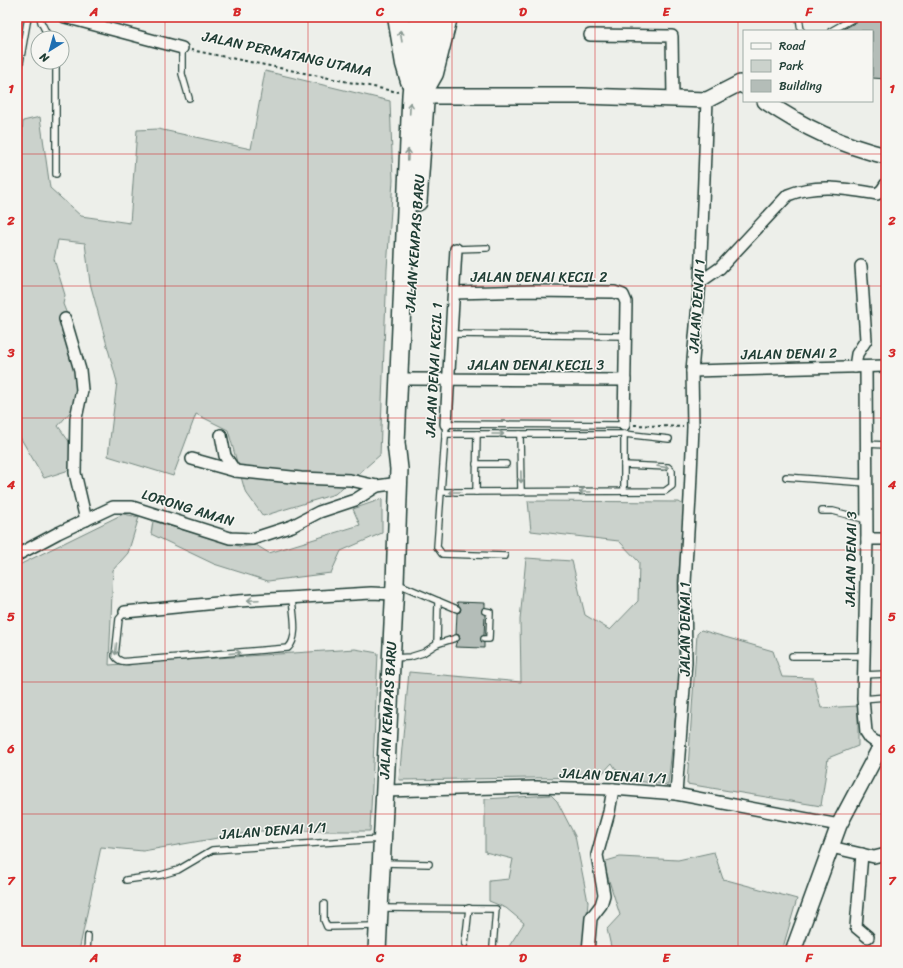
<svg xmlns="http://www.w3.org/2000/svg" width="903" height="968" font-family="Sriracha,sans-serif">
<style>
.green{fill:#cbd2cc;stroke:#758880}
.building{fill:#b4bdb8;stroke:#1f3d34}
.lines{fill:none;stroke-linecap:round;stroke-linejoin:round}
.lane-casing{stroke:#1f3d34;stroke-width:8}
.street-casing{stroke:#1f3d34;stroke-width:14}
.secondary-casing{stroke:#1f3d34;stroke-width:18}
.primary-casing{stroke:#1f3d34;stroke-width:20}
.highway-casing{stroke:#1f3d34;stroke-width:23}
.path{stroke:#1f3d34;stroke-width:2;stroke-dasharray:3 3;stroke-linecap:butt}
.lane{stroke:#f6f6f2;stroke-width:5.5}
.street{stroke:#f6f6f2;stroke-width:11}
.secondary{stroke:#f6f6f2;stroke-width:15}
.primary{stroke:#f6f6f2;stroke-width:17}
.highway{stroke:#f6f6f2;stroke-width:20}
.oneway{stroke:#8a9a93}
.grid{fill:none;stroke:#d62828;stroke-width:1;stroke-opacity:0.55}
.labels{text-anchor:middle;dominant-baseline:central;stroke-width:3;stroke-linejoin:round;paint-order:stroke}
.street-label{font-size:14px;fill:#1f3d34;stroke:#f6f6f2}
.neatline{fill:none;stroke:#d62828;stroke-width:1.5}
.grid-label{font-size:13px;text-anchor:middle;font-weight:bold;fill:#d62828}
</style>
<rect width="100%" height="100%" fill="#edefea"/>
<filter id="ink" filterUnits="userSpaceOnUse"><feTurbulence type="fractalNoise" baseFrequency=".025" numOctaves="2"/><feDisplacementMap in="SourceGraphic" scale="8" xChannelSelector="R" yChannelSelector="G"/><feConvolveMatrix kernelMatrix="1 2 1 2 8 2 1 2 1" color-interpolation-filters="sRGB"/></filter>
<g filter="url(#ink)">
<g class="green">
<polygon points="265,71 390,101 393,180 387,269 380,455 335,494 263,516 245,491 228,430 196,414 173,476 108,456 117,382 90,283 85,243 58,240 54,259 65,295 63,304 72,327 82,405 71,411 58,426 83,461 66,471 44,478 17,432 17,206 23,121 40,117 50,188 81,216 130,223 137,130 158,129 251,149"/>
<polygon points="382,499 382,533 341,551 331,573 268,581 214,564 151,534 153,521 242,547 256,545 269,553 360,525 353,509"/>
<polygon points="528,501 679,502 685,506 678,580 679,685 668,785 622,779 612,763 599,777 399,780 409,672 521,682 520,620 526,558 572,561 585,615 610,630 638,601 639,562 619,541 531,531"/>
<polygon points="123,514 139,517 128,553 113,570 109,665 355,649 378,653 370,831 258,831 143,851 101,847 79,951 17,951 17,566"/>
<polygon points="701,630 773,651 782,677 814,678 821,708 858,706 858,746 828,758 821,806 687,784 697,634"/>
<polygon points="551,795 557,801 575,836 588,902 584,951 506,951 524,923 506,908 489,901 489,881 509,879 513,859 485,852 485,799"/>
<polygon points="714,852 723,879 797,899 782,951 612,951 607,929 620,915 603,862 620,857 678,860"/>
</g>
<g class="building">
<polygon points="860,17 886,17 886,79 872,78 872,31 842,30 858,21"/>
<polygon points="457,602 485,603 485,607 481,611 485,615 484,635 480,639 484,643 484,648 455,647 456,643 460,639 459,635 456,634 457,613 460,612 461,609"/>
</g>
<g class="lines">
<g class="lane-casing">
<g id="lane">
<polyline points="40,17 41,22 49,38"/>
<polyline points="799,17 801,31"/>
<polyline points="831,31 856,17"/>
<polyline points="182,48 182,74 189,98"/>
<polyline points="17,80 28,17"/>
<polyline points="56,174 56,62"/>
<polyline points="456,249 487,248"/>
<polyline points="451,334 625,336"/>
<polyline points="445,434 624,434 669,439"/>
<polyline points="520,434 521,492"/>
<polyline points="866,444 886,445"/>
<polyline points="476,464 506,464"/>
<polyline points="786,477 867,483"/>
<polyline points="624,491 624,434"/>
<polyline points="442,492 665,491 672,486 672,471 668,467 624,465"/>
<polyline points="476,492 477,434"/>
<polyline points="822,511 833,511 867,520"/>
<polyline points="505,556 442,554 437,547 446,424 624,425"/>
<polyline points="396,583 457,609"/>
<path d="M125,612l-6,7 -4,37c4,6 9,6 16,5l157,-13c11,-10 5,-35 4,-49"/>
<polyline points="484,639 489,639 490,612 485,611"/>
<polyline points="437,644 438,601"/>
<polyline points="792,656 863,656"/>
<polyline points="393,658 410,657 423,653 437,644 456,638"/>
<polyline points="863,675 886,674"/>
<polyline points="863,699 886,697"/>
<polyline points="383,863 429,864"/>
<polyline points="126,880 161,875 178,870 212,850 380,839"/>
<polyline points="324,904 324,920 327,927 376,926"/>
<polyline points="381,908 496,909 493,947"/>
<polyline points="465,944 469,908"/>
<polyline points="87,951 88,936"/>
</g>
</g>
<g class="street-casing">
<g id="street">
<polyline points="65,17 182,48"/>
<polyline points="590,35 672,36 673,98"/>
<path d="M700,282l20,-14 68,-73c29,-12 59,-6 89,-1l5,-4 4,-6"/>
<polyline points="454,293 532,291 614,292 623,295 626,302 624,425"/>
<polyline points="65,319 80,370 82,390 76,418 75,473 86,520"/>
<polyline points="855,367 857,354 866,340 861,266"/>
<polyline points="866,367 867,539 863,699 866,732 870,738 881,746"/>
<polyline points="692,371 886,366"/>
<polyline points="407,379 625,380"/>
<polyline points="446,424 456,249"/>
<polyline points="221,435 225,456 235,471"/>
<polyline points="192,459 235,471 301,478 350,480 377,486"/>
<polyline points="867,539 886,539"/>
<polyline points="17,555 58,533 113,507 132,507 230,538 252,539 292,526 319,512 355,500 377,486 399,483"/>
<polyline points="125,612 238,601 371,593 394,594"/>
<polyline points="384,791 536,787 613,789 676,794 839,825"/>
<polyline points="676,794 686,662 685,583 690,497 693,427 692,371 700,282 707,100"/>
<polyline points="831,847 874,857 886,854"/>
<polyline points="862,854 856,927 868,937"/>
<polyline points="588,951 591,918 601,905 604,895 597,855 609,812 613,789"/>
</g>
</g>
<g class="secondary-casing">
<g id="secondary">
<polyline points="424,96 582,96 707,100 740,83 744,86"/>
<path d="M765,101c36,25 79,45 121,55"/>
<polyline points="793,951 839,825 881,746 886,745"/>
</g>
</g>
<g class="primary-casing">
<g id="primary">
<polyline points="418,202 431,17"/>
<polyline points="377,951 395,583 399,469 396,443 411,95 418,17"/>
</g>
</g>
<g class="highway-casing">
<g id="highway">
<polyline points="398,17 406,64 411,81"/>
<polyline points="425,87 433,73 447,17"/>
</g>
</g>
<g class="path">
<polyline points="191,50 398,92"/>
<polyline points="634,425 683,427"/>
</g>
<use href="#lane" class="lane"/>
<use href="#street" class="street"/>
<use href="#secondary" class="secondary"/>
<use href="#primary" class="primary"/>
<use href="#highway" class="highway"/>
</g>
<defs><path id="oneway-shaft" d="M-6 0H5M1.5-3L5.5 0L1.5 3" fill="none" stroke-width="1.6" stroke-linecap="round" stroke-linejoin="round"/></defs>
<g class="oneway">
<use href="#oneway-shaft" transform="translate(401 36) rotate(-99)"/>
<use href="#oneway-shaft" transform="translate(410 108) rotate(-87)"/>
<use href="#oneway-shaft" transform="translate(408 155) rotate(-88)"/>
<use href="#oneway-shaft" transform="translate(498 434)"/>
<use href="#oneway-shaft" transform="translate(663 467) rotate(8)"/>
<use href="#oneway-shaft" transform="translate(521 477) rotate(89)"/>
<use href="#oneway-shaft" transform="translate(455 492) rotate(180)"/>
<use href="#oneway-shaft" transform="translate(585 492) rotate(180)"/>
<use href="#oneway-shaft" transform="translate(253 600) rotate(177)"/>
<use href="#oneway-shaft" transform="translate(116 649) rotate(95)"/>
<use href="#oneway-shaft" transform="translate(235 653) rotate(-5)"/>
</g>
</g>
<path class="grid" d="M165,17v934M308,17v934M452,17v934M595,17v934M738,17v934M17,154h869M17,286h869M17,418h869M17,550h869M17,682h869M17,814h869"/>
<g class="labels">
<g class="street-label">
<text transform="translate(287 54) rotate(12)">JALAN PERMATANG UTAMA</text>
<text transform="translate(415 243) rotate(-86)">JALAN KEMPAS BARU</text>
<text x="539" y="277">JALAN DENAI KECIL 2</text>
<text transform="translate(697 306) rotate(-86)">JALAN DENAI 1</text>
<text transform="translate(789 354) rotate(-1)">JALAN DENAI 2</text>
<text x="536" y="365">JALAN DENAI KECIL 3</text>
<text transform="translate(434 370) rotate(-87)">JALAN DENAI KECIL 1</text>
<text transform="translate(188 508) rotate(17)">LORONG AMAN</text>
<text transform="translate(851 559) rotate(-89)">JALAN DENAI 3</text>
<text transform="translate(685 629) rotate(-90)">JALAN DENAI 1</text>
<text transform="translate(388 710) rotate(-87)">JALAN KEMPAS BARU</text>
<text transform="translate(613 776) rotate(3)">JALAN DENAI 1/1</text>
<text transform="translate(273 831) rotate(-4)">JALAN DENAI 1/1</text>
</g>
</g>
<rect width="903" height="968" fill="none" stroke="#f6f6f2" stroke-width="44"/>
<rect x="743" y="30" width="130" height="72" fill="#f6f6f2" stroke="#a0aca6"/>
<rect x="751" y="43" width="20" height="6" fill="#f6f6f2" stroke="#a0aca6"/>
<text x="779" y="50" font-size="12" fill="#1f3d34">Road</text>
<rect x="751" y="60" width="20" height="12" fill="#cbd2cc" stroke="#a0aca6"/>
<text x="779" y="70" font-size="12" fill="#1f3d34">Park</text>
<rect x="751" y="80" width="20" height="12" fill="#b4bdb8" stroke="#a0aca6"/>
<text x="779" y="90" font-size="12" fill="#1f3d34">Building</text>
<g transform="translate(50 50) rotate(217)"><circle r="19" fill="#f6f6f2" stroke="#a0aca6"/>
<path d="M0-3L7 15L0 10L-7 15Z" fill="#1f6fb2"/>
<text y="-6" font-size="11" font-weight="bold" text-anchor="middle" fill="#1f3d34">N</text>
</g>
<rect x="22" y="22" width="859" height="924" class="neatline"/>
<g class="grid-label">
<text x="94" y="16">A</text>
<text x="237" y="16">B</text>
<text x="380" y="16">C</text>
<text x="523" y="16">D</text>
<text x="666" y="16">E</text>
<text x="809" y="16">F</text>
<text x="11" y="93">1</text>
<text x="892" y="93">1</text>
<text x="11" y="225">2</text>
<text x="892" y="225">2</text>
<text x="11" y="357">3</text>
<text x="892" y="357">3</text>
<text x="11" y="489">4</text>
<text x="892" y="489">4</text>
<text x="11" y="621">5</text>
<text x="892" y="621">5</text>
<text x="11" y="753">6</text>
<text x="892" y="753">6</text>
<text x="11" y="885">7</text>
<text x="892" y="885">7</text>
<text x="94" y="962">A</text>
<text x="237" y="962">B</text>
<text x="380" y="962">C</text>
<text x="523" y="962">D</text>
<text x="666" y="962">E</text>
<text x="809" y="962">F</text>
</g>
</svg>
